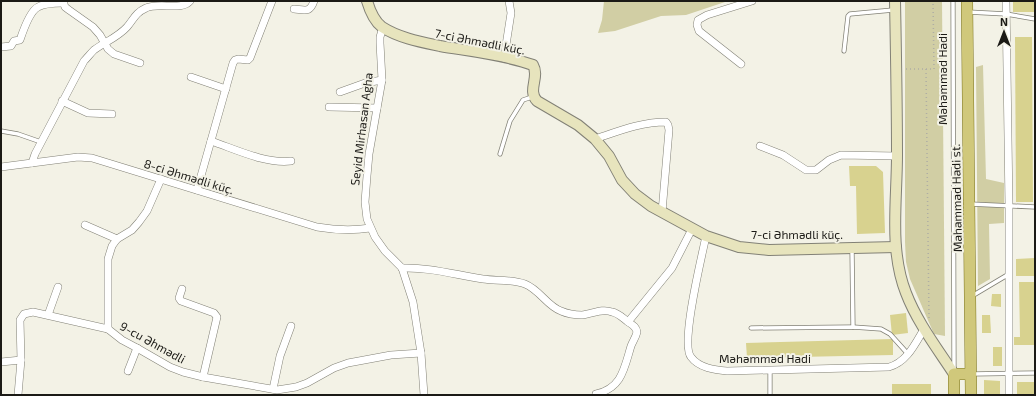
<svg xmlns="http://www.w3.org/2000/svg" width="1036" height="396" font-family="'Exo 2',sans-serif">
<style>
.green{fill:#d1cea4}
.building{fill:#d8d28f}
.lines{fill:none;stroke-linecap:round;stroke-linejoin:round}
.lane-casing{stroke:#828176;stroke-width:5}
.street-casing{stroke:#828176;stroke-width:8}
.secondary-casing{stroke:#828176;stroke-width:12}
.primary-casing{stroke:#7c741e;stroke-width:12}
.path{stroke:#aeada4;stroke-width:1.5;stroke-dasharray:1 3;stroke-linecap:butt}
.lane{stroke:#fff;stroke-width:3.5}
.street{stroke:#fff;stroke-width:7}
.secondary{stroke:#e7e4bd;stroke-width:10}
.primary{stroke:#d0c87b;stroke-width:11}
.labels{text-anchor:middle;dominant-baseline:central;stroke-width:4;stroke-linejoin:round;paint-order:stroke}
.street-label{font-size:12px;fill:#1b1a16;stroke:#f3f2e6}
</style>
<rect width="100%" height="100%" fill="#f3f2e6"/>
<g class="green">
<polygon points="604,1 728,1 686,15 661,16 615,31 598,33 602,20"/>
<polygon points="905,1 942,1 945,336 934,334 910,279 906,262 905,242"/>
<polygon points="983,65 986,179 1004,183 1004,223 989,224 990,279 978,286 976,67"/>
</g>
<g class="building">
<rect x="1013" y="1" width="22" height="11"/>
<polygon points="1015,37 1032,37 1033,202 1016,202"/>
<polygon points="849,166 876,166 883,172 885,233 857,234 856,186 850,186"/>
<polygon points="1035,258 1035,276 1016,276 1016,259"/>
<polygon points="1019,282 1035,282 1035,345 1014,345 1014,337 1020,337"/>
<polygon points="992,294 1001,294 1001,307 991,306"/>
<polygon points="906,313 908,333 892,335 890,315"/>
<polygon points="982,315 990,315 991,333 982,333"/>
<polygon points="893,339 893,355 747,358 746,343"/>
<rect x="993" y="347" width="9" height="19"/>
<polygon points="984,380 1000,381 1000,395 984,395"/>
<rect x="1017" y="382" width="17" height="13"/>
<rect x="892" y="384" width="39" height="11"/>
</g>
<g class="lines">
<g class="lane-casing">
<g id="lane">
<polyline points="953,1 954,368"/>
<polyline points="968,12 1006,14 1035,19"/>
<polyline points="844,51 848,16 850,14 893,10"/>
<polyline points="1,131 18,134 41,142"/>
<polyline points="500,154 510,121 523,100 532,97"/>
<polyline points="970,204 1035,207"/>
<polyline points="852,250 853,327"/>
<polyline points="972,296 1009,274"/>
<polyline points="751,328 853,327 881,329 890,334 908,354"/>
<polyline points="770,370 770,395"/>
<polyline points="972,374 1035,373"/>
</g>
</g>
<g class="street-casing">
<g id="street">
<polyline points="63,1 65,7 69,10 93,27 100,35 108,49 114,54 140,63"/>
<polyline points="1006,1 1009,206 1009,395"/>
<path d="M294,9c11,1 16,4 20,-8"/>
<polyline points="383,27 380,37 380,43 382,80 369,154 367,176 365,202 367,219 375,237 385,251 402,268 413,302 421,353 424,395"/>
<path d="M1,47l10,-1 3,-5 6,-1c3,-9 10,-29 18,-33 7,-4 17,-4 25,-4"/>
<polyline points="504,58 511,13 509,1"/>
<polyline points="741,64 699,31 697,25 698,20 707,15 752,1"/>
<polyline points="191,77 226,89"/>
<polyline points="340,92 365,83 382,80"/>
<polyline points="62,101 88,113 112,114"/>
<polyline points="329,107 377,108"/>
<path d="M595,139c24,-8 46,-17 71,-17l2,3 1,5 -7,82"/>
<path d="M211,141c24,8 54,23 80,20"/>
<polyline points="760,146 783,155 806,170 816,170 829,160 841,155 897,156"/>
<path d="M32,163l3,-9 49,-93c3,-3 7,-8 10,-11 11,-8 24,-13 33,-23 7,-8 8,-14 19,-19 12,-6 36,3 44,-7"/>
<path d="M1,167l77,-10 14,1 225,69c18,3 34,4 53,1"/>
<polyline points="197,190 233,63 235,60 238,59 248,60 250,58 272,1"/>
<polyline points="85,225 117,239"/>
<path d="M706,236c-4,20 -26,108 -15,121 8,11 24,13 36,14l162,-4c18,-5 26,-23 35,-38"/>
<path d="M402,268c27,-1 54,7 81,11 13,2 29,0 42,5 15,6 22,22 36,27 7,3 14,4 21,4 10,-1 20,-7 30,-3 6,1 11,6 15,9 5,4 9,5 10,11 -1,5 -4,9 -6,14 -7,23 -9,42 -35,48"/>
<polyline points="182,289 179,298 181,301 214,313 217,317 203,377"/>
<polyline points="48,315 58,287"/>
<polyline points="628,322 672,268 692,229"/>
<polyline points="108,329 108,259 112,246 117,239 132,230 139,222 147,211 161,179"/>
<polyline points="1,362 21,360"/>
<polyline points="128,371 137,348"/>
<polyline points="273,389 280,356 291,326"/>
<polyline points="18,395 21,360 20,320 24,314 33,312 108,329 122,340 137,348 170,367 183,372 203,377 277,390 296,387 307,383 334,368 348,363 391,355 421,353"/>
</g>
</g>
<g class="secondary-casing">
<g id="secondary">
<path d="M367,1c3,10 7,20 15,26 17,11 39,15 58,19 29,5 66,9 93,19 7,12 -6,25 4,36l41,24 17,14 14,17 13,24 13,14 16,12 55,30 33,11 30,3 127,-3"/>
<path d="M895,1c1,51 2,103 2,154 0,46 -8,95 9,138 11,29 31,55 48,81"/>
</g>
</g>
<g class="primary-casing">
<g id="primary">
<polyline points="967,1 971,395"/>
<polyline points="954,395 954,374 970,374"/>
</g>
</g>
<g class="path">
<polyline points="906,69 926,69 929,319"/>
<polyline points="926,69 934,69 933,1"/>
<polyline points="1034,395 1035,395"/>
</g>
<use href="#lane" class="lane"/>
<use href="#street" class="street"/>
<use href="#secondary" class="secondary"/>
<use href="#primary" class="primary"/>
</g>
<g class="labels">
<g class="street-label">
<text transform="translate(480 41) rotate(11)">7-ci Əhmədli küç.</text>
<text transform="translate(942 79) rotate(-90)">Məhəmməd Hadi</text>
<text transform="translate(361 129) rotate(-83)">Seyid Mirhasan Agha</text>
<text transform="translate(189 176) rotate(17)">8-ci Əhmədli küç.</text>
<text transform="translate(956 198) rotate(-91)">Mahammad Hadi st.</text>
<text x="797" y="234">7-ci Əhmədli küç.</text>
<text transform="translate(153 342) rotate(29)">9-cu Əhmədli</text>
<text x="765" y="358">Məhəmməd Hadi</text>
</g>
</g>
<rect width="1036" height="396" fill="none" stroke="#1b1a16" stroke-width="4"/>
<g transform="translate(1004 32)" stroke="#f3f2e6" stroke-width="3" paint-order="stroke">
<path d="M0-3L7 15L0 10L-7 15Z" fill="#1b1a16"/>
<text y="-6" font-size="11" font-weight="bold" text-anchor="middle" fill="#1b1a16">N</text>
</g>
</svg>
